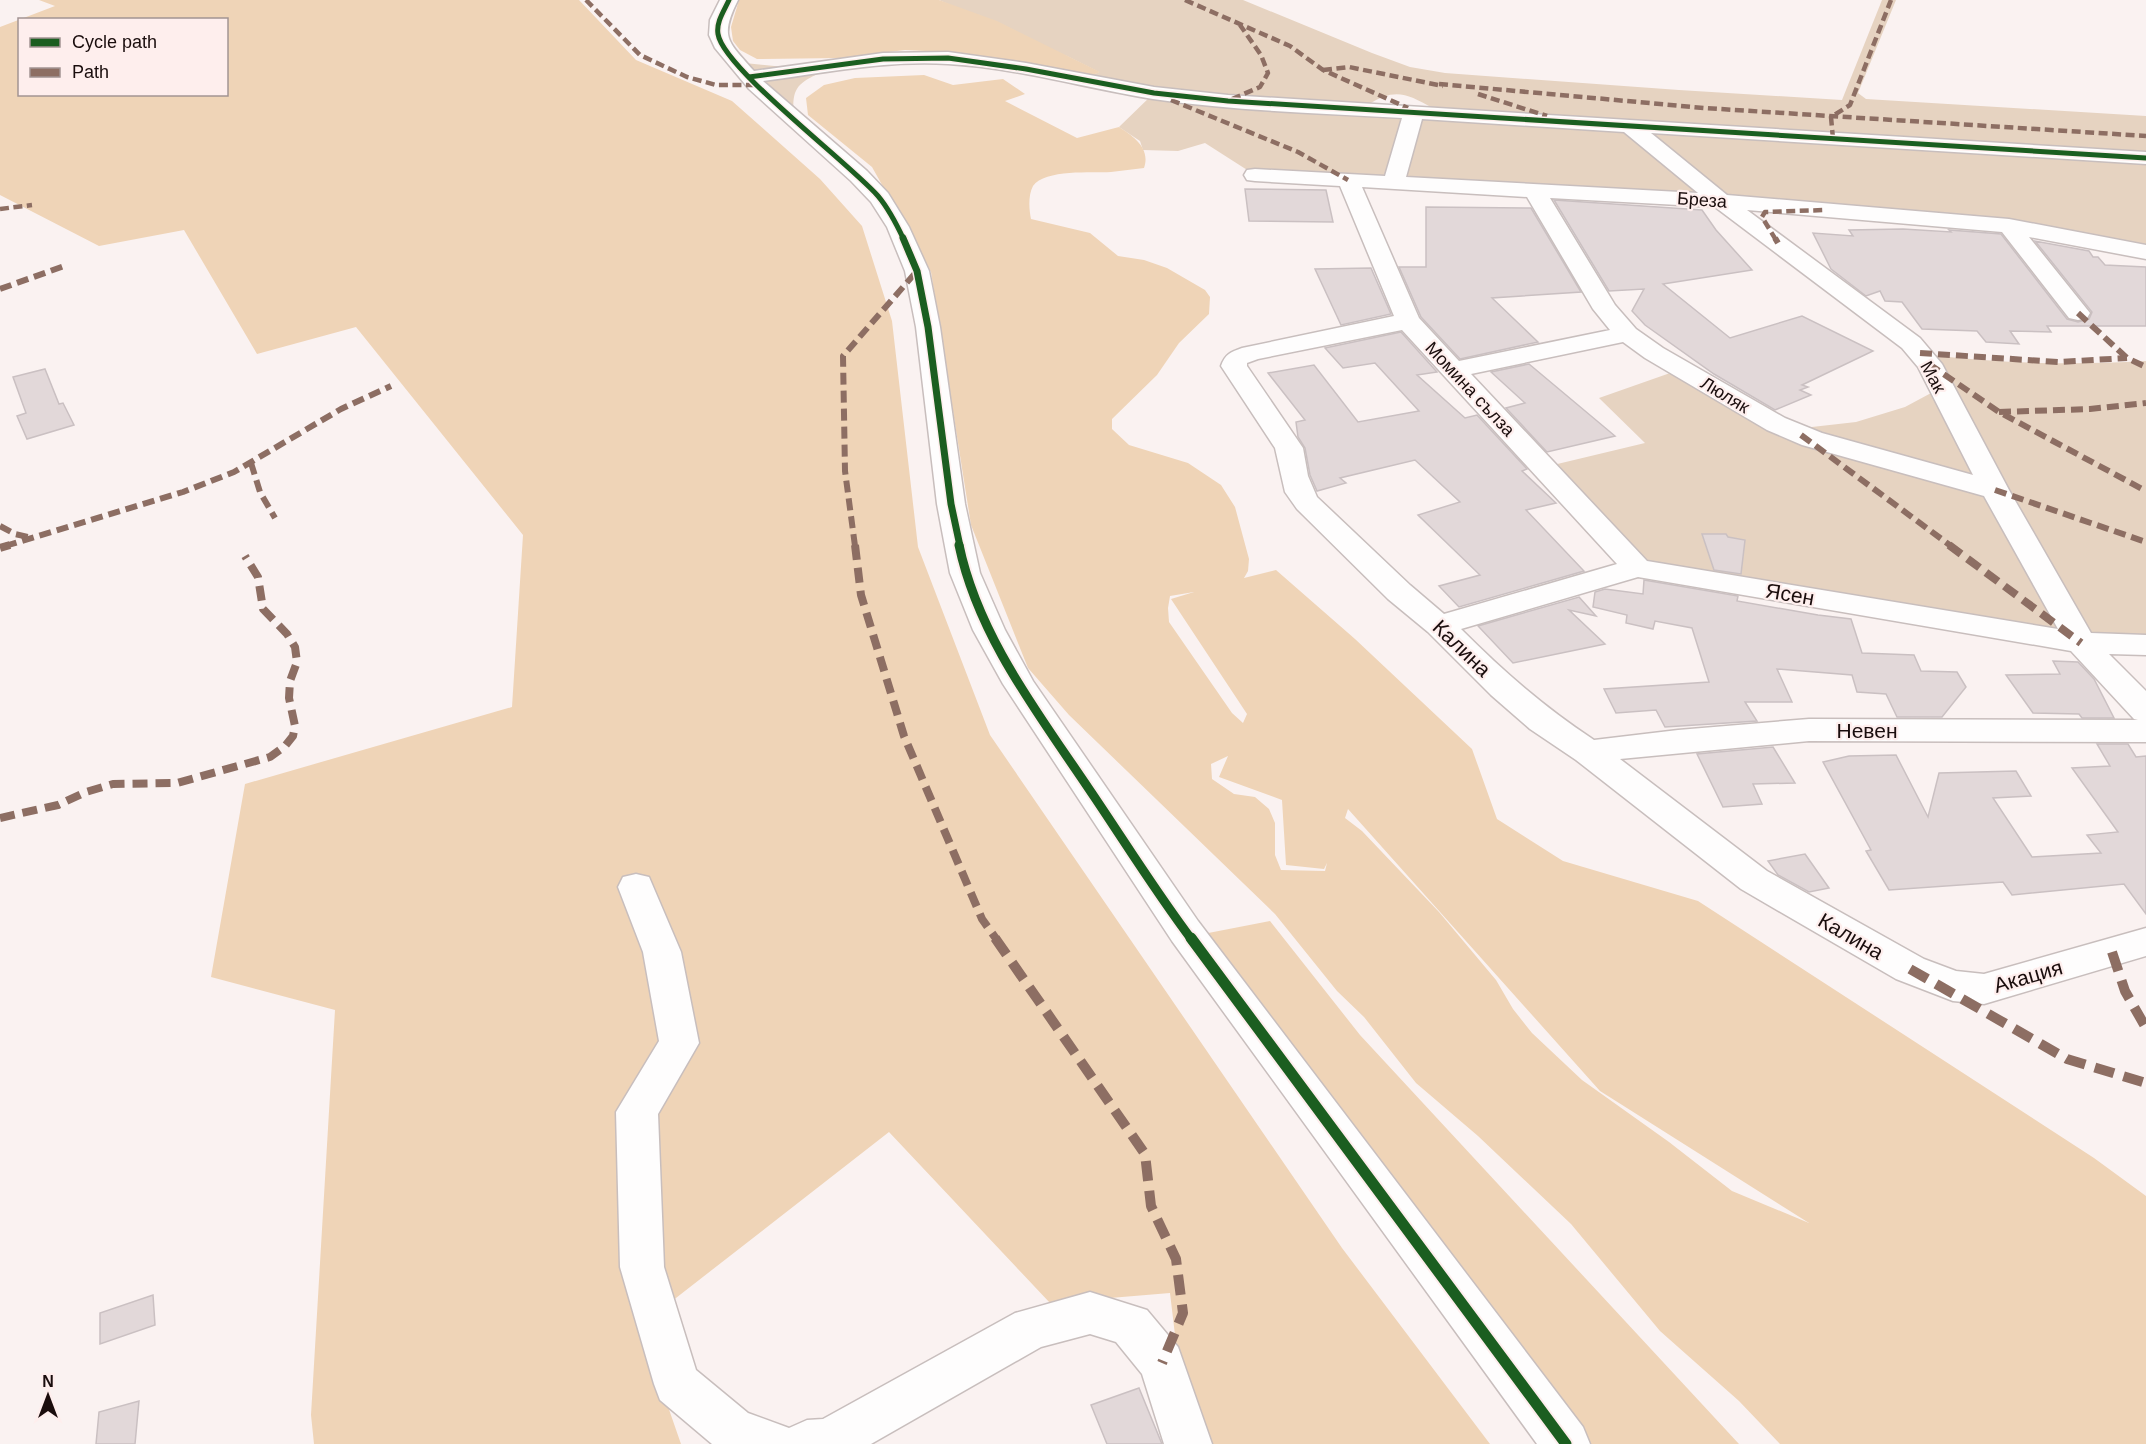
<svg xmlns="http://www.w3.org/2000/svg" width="2146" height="1444" font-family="Arial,sans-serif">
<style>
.green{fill:#e6d3c1}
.forest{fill:#efd4b7;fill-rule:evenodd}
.building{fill:#e2d8d9;stroke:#cac0c2;stroke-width:1.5}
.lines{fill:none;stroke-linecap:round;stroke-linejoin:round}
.minor-casing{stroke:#c8bebd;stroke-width:3}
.minor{fill:#fefdfd;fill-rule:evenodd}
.quiet-far3{stroke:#8d6e63;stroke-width:4.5;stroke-dasharray:9 4.5;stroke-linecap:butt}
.quiet-far2{stroke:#8d6e63;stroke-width:6;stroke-dasharray:12 6;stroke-linecap:butt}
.quiet-far1{stroke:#8d6e63;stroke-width:8;stroke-dasharray:15 8;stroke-linecap:butt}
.quiet{stroke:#8d6e63;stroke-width:10;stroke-dasharray:20 10;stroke-linecap:butt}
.cycleway-far3-casing{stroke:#feeeed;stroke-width:8}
.cycleway-far2-casing{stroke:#feeeed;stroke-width:10}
.cycleway-far1-casing{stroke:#feeeed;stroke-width:13}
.cycleway-casing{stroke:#feeeed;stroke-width:15}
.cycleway-far3{stroke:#1b5e20;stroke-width:5}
.cycleway-far2{stroke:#1b5e20;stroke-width:7}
.cycleway-far1{stroke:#1b5e20;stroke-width:9}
.cycleway{stroke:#1b5e20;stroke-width:11}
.labels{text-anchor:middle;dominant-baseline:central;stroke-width:4.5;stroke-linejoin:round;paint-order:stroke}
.far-street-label{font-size:18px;fill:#1a0d0d;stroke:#feeeed}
.street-label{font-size:21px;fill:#1a0d0d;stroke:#feeeed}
</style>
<rect width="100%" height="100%" fill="#faf2f1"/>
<g class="green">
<path d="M939,0h304l129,53 38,14 35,6 234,17 163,10 40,-100h14l-38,93 8,6 280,17v38l-713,-46c-26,-14 -38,-21 -65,-3l-227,-17 -51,-12 9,-4 -30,-15z"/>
<path d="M735,62l89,9c-26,12 -33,16 -30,46z"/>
<polygon points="1154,93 2146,158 2146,252 1994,224 1255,175 1205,143 1178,151 1143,150 1140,141 1119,127"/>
<path d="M1932,355c73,9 141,10 214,6v276l-81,-3 -421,-70 -95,-98 96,-23 -46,-45 74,-26 130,56 53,-6 49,-15 41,-22z"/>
</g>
<g class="forest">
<path d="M39,0h540l57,60 96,41 88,78 42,47 30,95 26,226 72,188 352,513 148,196h-302l-18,-151 -120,10 -161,-171 -249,194 41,118h-367l-3,-29 24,-405 -124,-33 34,-193 267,-77 11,-172 -167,-208 -99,27 -73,-124 -85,16 -99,-51v-168l55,-21zM20,20h206v74h-206z"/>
<polygon points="739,0 939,0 997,21 1100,72 1090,76 946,52 905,50 840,58 757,59 740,50 733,41 731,27"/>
<path d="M924,75l29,10 50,-6 22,15 -20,7 72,37 42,-11c14,9 32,21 25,41 -11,1 -22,3 -33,4 -19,1 -66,-3 -78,14 -5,9 -4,24 -2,33l59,14 28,23 26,4 23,8 38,22 5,7 -1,17 -30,29 -22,32 -45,44v10l17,16 59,18 33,22 14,22 14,52 -1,12 -4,7 32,-8 79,69 117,110 25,70 66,42 135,40 396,257 52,38v248h-366l-41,-43 -79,-70 -89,-107 -93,-88 -62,-53 -52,-66 -27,-26 -62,-77 -206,-199 -41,-47 -57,-143 -40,-253 -59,-105 -64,-52 -2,-17 18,-13 31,-7zM1194,592l-23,7 76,115 -4,9 -11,-10 -63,-91 -1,-14 2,-12zM1228,756l-9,21 63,23 4,65 38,4 3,-6 -2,8 -44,-1 -6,-15v-32l-6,-14 -14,-12 -21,-3 -22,-15 -1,-15zM1348,809l252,282 209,132 -77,-32 -63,-49 -87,-62 -50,-47 -19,-24 -17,-29 -57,-68 -77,-81 -17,-13z"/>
<polygon points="1270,921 1360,1035 1739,1444 1588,1444 1198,935"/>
</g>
<g class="building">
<polygon points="1245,189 1326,190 1333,222 1249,221"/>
<polygon points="1554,200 1702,210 1716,230 1752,270 1663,284 1730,338 1802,316 1873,351 1802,385 1808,387 1800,390 1811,395 1775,410 1714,374 1645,325 1632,311 1644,289 1609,291"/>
<polygon points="1426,207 1531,208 1581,292 1492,298 1538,342 1460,359 1421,317 1399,267 1426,267"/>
<polygon points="1903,229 1951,232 1949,230 2001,234 2067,319 2078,322 2089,319 2092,312 2035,241 2089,251 2093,257 2098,257 2105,265 2146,267 2146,326 2047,326 2051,332 2010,331 2019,344 1986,342 1977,331 1922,329 1902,302 1885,301 1880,291 1866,296 1831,269 1813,233 1853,236 1849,230"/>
<polygon points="1371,268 1391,314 1341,325 1315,269"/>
<polygon points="1401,332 1437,372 1417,375 1465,418 1477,415 1527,469 1522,471 1556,503 1526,510 1584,571 1459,607 1439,586 1480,575 1418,515 1460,502 1415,460 1340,478 1346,483 1317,491 1310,475 1305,448 1298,437 1296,422 1305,420 1268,373 1314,365 1358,422 1419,411 1375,363 1343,368 1325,348"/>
<polygon points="1529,364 1615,436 1547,452 1506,408 1525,403 1491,372"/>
<polygon points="45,369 59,404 63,403 74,425 27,439 17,416 26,413 13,377"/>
<polygon points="1702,534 1726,534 1728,537 1745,540 1741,574 1714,570"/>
<polygon points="1644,580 1738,596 1737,601 1818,615 1851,619 1862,653 1914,655 1921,671 1957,672 1966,687 1942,717 1897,717 1886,694 1857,692 1852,675 1777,669 1792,702 1745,702 1757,721 1665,727 1656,710 1616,713 1604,689 1709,682 1692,628 1655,621 1653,629 1626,623 1627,615 1593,607 1595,592 1605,589 1643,594"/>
<polygon points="1579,597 1596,616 1569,610 1605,644 1513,663 1478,626"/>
<polygon points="2053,661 2078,662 2094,679 2114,718 2082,718 2079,714 2033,713 2006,675 2060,674"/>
<polygon points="2097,744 2128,744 2136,757 2146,756 2146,914 2124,884 2012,895 2003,882 1889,890 1866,851 1871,850 1823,762 1849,756 1896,755 1928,817 1939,773 2016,771 2031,796 1993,798 2032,857 2101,853 2087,835 2118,832 2072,768 2110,766"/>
<polygon points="1773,747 1795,783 1753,784 1762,804 1723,807 1697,754"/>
<polygon points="1805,854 1829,888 1809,892 1778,875 1768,861"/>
<polygon points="153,1295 155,1325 100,1344 100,1313"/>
<polygon points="1139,1388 1162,1444 1107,1444 1091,1405"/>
<polygon points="139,1401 135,1444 96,1444 99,1412"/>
</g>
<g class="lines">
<g class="minor-casing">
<g id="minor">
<path d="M720,0h18c-19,38 -10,41 16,71l129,-18 65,-1 78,11 128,24 74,8 918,57v12l-495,-31 76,62 282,24 137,26v14l-117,-22 61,76 -3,5 -9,2 -9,-2 -67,-86 -255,-22 173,128 22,26 67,126 82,143 55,2v20l-37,-1 37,37v51l-337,-1 -189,18 147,112 157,88 32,12 28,3 162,-46v28l-162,48 -31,-3 -57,-22 -155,-90 -165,-129 -46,-31 -39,-34 -63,-63 -40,-33 -91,-90 -12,-17 -10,-44 -54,-82c4,-12 10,-14 21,-18l152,-32 -54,-130 -85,-5 -8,-1 -3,-5 3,-5 8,-1 130,7 17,-58c-83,-5 -167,-7 -249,-19 -68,-11 -136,-31 -205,-35 -62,-4 -124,9 -185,17l104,90 21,22 21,34 20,44 11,56 25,177 15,69 25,57 28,51 165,240 385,506 7,17h-53l-365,-503 -169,-257 -30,-54 -23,-57 -13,-69 -21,-177 -11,-56 -18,-44 -16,-25 -20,-21 -102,-92 -34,-41 -6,-13 1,-15zM1422,119l202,13 74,61 -292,-16zM1362,187l165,10 66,112 17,21 -151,31 -40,-43zM1550,198l165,9 187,141 16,19 55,108 -151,-42 -37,-15 -122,-70 -27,-19 -21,-24zM1402,330l215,234 -173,50 -34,-29 -93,-88 -9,-21 -5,-28 -56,-82v-3l11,-4zM1623,342l22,16 122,72 35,15 182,51 74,133 -411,-68 -176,-187zM1638,577l433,74 63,68 4,1 -329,-1 -131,11 -84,10c-51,-34 -90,-68 -133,-111z"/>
<polygon points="636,874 649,877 681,952 699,1043 658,1114 664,1267 696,1370 748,1413 789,1428 807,1420 823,1419 1015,1313 1090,1292 1147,1310 1178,1347 1212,1444 1164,1444 1142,1374 1116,1342 1090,1334 1041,1347 871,1444 712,1444 660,1400 654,1384 620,1267 616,1112 659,1041 643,952 618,887 623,877"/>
</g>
</g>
<use href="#minor" class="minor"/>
<g class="quiet-far3">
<polyline points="586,0 640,55 687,77 716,85 756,85"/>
<polyline points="1185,0 1290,46 1323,70 1408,108"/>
<polyline points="1323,70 1349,67 1443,86"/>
<polyline points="1439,84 1704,108 2146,136"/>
<polyline points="1478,94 1547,116"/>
<polyline points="1232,99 1260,87 1268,73 1261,55 1240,25"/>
<polyline points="1171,100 1298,152 1348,180"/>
<polyline points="1833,139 1831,117 1850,105 1891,0"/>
<polyline points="0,209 32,205"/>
<polyline points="1776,240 1762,217 1765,212 1825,210"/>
</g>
<g class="quiet-far2">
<polyline points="1775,238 1778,243"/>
<polyline points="0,289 67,265"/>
<polyline points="2078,313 2127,358 2146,367"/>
<polyline points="1920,353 2058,362 2127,358"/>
<polyline points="1929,364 1999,412 2146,491"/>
<polyline points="1999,412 2090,409 2146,403"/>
<polyline points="1801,435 1951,546"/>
<polyline points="251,463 260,492 275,518"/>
<polyline points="1995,490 2146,542"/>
<polyline points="0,526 15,534 33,538"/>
<polyline points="5,546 183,492 234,472 341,409 391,386"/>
<polyline points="855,546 845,471 843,356 917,271"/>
</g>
<g class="quiet-far1">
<polyline points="855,545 861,595 904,736 982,919 997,940"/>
<polyline points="1949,545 2081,643"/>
<polyline points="0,548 10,545"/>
<polyline points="0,818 58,805 86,792 113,784 177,783 270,757 285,746 293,736 295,726 289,698 290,681 297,662 295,647 287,634 263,609 258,577 245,556"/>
</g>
<g class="quiet">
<polyline points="995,938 1145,1154 1151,1206 1176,1259 1183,1313 1162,1363"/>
<polyline points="2112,952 2125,991 2146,1028"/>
<polyline points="1910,969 2067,1059 2146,1083"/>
</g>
<g class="cycleway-far3-casing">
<g id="cycleway-far3">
<path d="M729,0c-5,11 -13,22 -11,34 5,34 131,129 160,162 11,13 19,29 26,44"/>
<polyline points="749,77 883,59 948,58 1026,69 1154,93 1228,101 2146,158"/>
</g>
</g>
<g class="cycleway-far2-casing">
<polyline id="cycleway-far2" points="903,238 917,271 928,327 951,504 960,546"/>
</g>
<g class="cycleway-far1-casing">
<path id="cycleway-far1" d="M959,545c19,91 79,168 130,244 34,50 66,102 103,151"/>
</g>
<g class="cycleway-casing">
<polyline id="cycleway" points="1191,938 1566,1444"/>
</g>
<use href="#cycleway-far3" class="cycleway-far3"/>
<use href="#cycleway-far2" class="cycleway-far2"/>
<use href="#cycleway-far1" class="cycleway-far1"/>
<use href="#cycleway" class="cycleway"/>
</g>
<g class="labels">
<g class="far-street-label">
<text transform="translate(1702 200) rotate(4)">Бреза</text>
<text transform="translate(1933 377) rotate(61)">Мак</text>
<text transform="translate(1470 389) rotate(47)">Момина сълза</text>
<text transform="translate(1725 395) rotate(31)">Люляк</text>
</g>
<g class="street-label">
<text transform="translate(1790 594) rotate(10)">Ясен</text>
<text transform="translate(1462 648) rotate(44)">Калина</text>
<text x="1867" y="730">Невен</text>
<text transform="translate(1851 936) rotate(30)">Калина</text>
<text transform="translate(2028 976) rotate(-16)">Акация</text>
</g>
</g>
<rect x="18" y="18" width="210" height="78" fill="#feeeed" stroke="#a39493" stroke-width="1.5"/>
<rect x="30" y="38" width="30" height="9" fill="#1b5e20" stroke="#a39493" stroke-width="1.5"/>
<text x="72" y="48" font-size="18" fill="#1a0d0d">Cycle path</text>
<rect x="30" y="68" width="30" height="9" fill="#8d6e63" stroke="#a39493" stroke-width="1.5"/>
<text x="72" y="78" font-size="18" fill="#1a0d0d">Path</text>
<g transform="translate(48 1396)" stroke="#feeeed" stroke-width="4.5" paint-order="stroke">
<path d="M0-4.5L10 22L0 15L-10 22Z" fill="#1a0d0d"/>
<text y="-9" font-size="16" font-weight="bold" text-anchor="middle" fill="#1a0d0d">N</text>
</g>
</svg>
